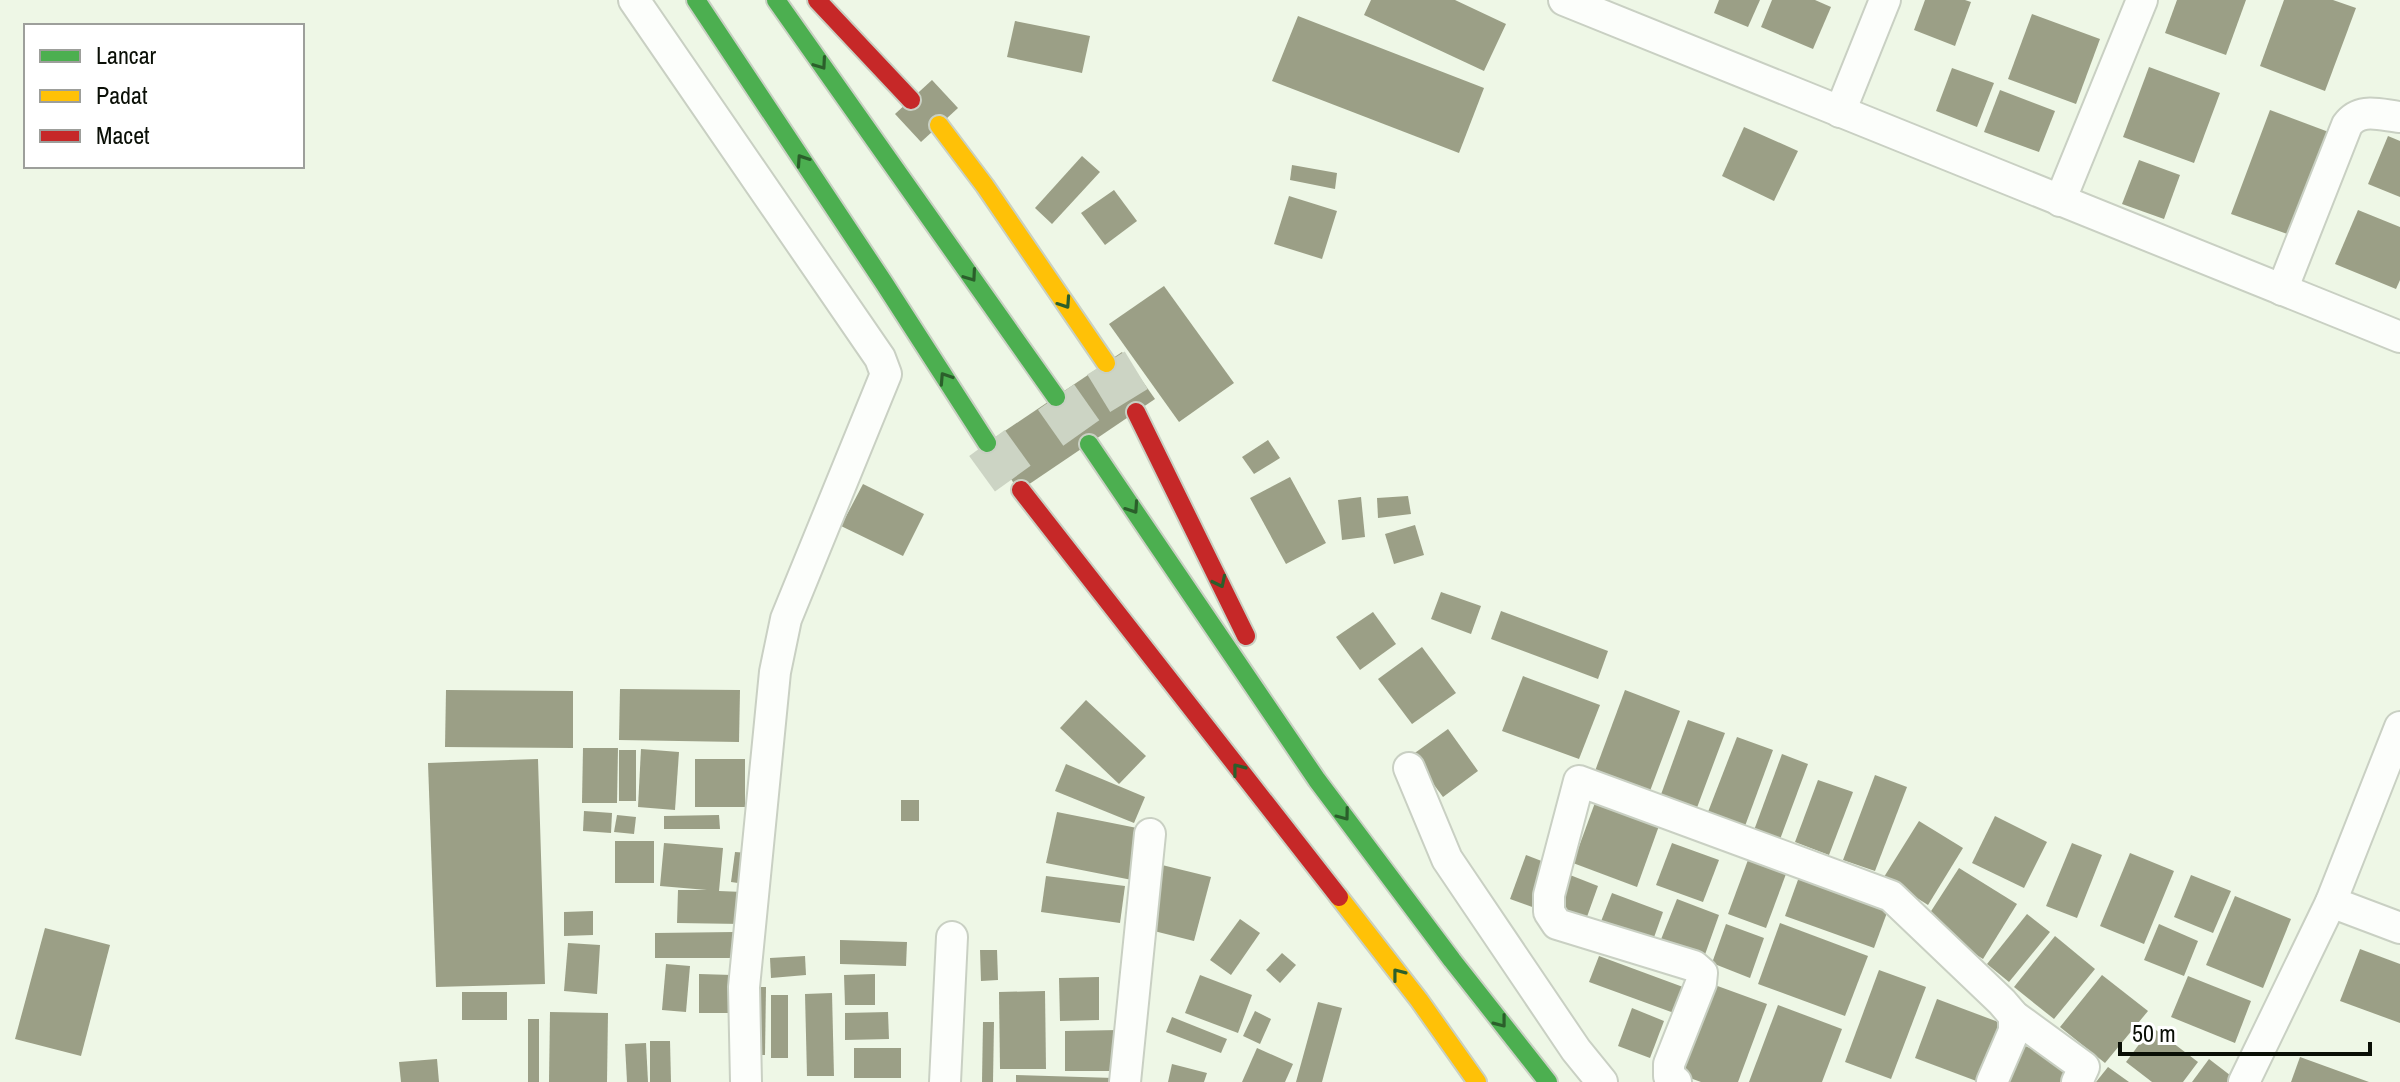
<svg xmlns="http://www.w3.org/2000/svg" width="2400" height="1082" font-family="'Archivo Narrow',sans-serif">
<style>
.building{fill:#9b9f86}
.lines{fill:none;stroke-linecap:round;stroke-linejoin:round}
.highway-tunnel{stroke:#ccd4c4;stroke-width:44;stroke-dasharray:44 22;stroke-linecap:butt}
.street-casing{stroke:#c9d0c3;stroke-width:34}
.fast-casing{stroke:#c9d0c3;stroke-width:22}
.slow-casing{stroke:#c9d0c3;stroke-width:22}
.jam-casing{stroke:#c9d0c3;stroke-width:22}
.street{stroke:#fcfefb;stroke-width:30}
.fast{stroke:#4caf50;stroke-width:18}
.slow{stroke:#ffc107;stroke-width:18}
.jam{stroke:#c62828;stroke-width:18}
.oneway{stroke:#2b5f2b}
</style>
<rect width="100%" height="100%" fill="#eef7e6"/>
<g class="building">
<polygon points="1371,0 1455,0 1506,24 1484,71 1364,15"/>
<polygon points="1719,0 1760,0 1748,27 1714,13"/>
<polygon points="1772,0 1815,0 1831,7 1813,49 1761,27"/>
<polygon points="1925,0 1965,0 1971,2 1955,46 1914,30"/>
<polygon points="2177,0 2246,0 2226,55 2165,33"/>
<polygon points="2284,0 2333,0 2356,8 2325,91 2260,66"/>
<polygon points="2032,14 2100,39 2076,104 2008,79"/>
<polygon points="1298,16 1484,88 1459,153 1272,81"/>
<polygon points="1015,21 1090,36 1082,73 1007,57"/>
<polygon points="2149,67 2220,93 2194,163 2123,137"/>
<polygon points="1952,68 1994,83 1977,127 1936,111"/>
<polygon points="932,80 958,108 921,142 895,114"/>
<polygon points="2000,90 2055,111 2039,152 1984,132"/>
<polygon points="2270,110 2334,134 2296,237 2231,214"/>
<polygon points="1744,127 1798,151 1774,201 1722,176"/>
<polygon points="2388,136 2400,141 2400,197 2368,184"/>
<polygon points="1082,156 1100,172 1052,224 1035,208"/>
<polygon points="2139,160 2180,175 2164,219 2122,204"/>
<polygon points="1292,165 1337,173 1335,189 1290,180"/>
<polygon points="1114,190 1137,221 1105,245 1081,213"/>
<polygon points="1289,196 1337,211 1322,259 1274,244"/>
<polygon points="2358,210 2400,227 2400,280 2396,289 2335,264"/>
<polygon points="1164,286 1234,383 1179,422 1109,324"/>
<polygon points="1122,352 1155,399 1019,491 987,443"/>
<polygon points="1268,440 1280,458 1254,474 1242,457"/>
<polygon points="1290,477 1326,543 1286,564 1250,498"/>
<polygon points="863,484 924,514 903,556 841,526"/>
<polygon points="1408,496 1411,514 1378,518 1377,498"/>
<polygon points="1361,497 1365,537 1342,540 1338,500"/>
<polygon points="1415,525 1424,555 1394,564 1385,534"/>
<polygon points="1441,592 1481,606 1471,634 1431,619"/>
<polygon points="1501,611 1608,651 1598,679 1491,639"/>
<polygon points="1373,612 1396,644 1360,670 1336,637"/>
<polygon points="1422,647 1456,693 1412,724 1378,679"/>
<polygon points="1523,676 1600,705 1579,759 1502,731"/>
<polygon points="620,689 740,690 739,742 619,740"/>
<polygon points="446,690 573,691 573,748 445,747"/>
<polygon points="1625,690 1680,711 1650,791 1595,771"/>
<polygon points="1086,700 1146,756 1119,784 1060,728"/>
<polygon points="1688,720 1725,733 1695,813 1659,800"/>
<polygon points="1448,729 1478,771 1443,797 1412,755"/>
<polygon points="1737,737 1773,750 1745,826 1708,812"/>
<polygon points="583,748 618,748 617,803 582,803"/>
<polygon points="641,749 679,752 675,810 638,807"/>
<rect x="619" y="750" width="17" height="51"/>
<polygon points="1782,754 1808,764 1779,842 1753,833"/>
<polygon points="538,759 545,984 436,987 428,763"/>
<rect x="695" y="759" width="50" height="48"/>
<polygon points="1066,764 1145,797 1134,823 1055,791"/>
<polygon points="1875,775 1907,787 1875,871 1843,860"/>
<polygon points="1818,780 1853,792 1829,855 1795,842"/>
<rect x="901" y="800" width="18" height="21"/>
<polygon points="1596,800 1660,823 1637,887 1573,863"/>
<polygon points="584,811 612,813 611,833 583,831"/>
<polygon points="1057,812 1142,829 1132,880 1046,863"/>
<polygon points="617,815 636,817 634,834 614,832"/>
<polygon points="719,815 720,829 664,829 664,816"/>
<polygon points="1995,816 2047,842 2024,888 1972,863"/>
<polygon points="1919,821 1963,848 1928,905 1884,877"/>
<rect x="615" y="841" width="39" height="42"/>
<polygon points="664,843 723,848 719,891 743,892 742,924 677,923 678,890 707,890 660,886"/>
<polygon points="1672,843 1719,860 1703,902 1656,885"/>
<polygon points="2072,843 2102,855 2077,918 2046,906"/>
<polygon points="735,852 749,853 745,884 731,882"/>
<polygon points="2130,853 2174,871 2144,944 2100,926"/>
<polygon points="1526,855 1552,865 1535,908 1510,899"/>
<polygon points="1748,860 1786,874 1766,928 1728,914"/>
<polygon points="1158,864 1211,877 1194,941 1142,928"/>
<polygon points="1959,868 2017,904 1983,959 1924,922"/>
<polygon points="1570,875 1598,886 1583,928 1554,917"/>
<polygon points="2191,875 2231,891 2213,933 2174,917"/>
<polygon points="1046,876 1125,886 1120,923 1041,912"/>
<polygon points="1799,877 1888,910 1874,948 1785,916"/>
<polygon points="1612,893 1663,912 1652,943 1600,924"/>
<polygon points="2235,896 2291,919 2263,988 2206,965"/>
<polygon points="1677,899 1719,915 1702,963 1658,947"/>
<polygon points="593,911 593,935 564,936 564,912"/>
<polygon points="2027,914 2050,932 2009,982 1987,964"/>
<polygon points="1240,919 1260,933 1231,975 1210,960"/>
<polygon points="1780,923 1868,956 1845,1016 1758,984"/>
<polygon points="1726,924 1764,938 1750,978 1712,963"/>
<polygon points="2159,924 2198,941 2184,976 2144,960"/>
<polygon points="45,928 110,945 81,1056 15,1039"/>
<polygon points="734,932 734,958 655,958 655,933"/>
<polygon points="2055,936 2095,969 2054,1019 2014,987"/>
<polygon points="840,940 907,942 906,966 840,964"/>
<polygon points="568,943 600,945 597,994 564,991"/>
<polygon points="2360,949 2400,964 2400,1023 2340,1001"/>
<polygon points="980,950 997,950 998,980 981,981"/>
<polygon points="1282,953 1296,965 1280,983 1266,970"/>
<polygon points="805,956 806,975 771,978 770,958"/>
<polygon points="1599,956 1683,987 1674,1013 1589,982"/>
<polygon points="666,964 690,966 686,1012 662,1010"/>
<polygon points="1879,970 1926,987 1891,1079 1845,1062"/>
<polygon points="699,974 732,975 731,1013 699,1013"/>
<polygon points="875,974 875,1005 845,1005 844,975"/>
<polygon points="1200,975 1252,995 1238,1033 1185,1013"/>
<polygon points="2102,975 2148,1011 2105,1063 2060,1027"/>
<polygon points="2188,976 2251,1001 2235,1043 2171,1017"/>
<polygon points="1099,977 1099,1020 1060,1021 1059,978"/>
<polygon points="1712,984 1767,1004 1738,1082 1701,1082 1679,1074"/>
<polygon points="751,987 766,987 765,1055 750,1055"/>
<polygon points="1045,991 1046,1069 1000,1069 999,992"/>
<rect x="462" y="992" width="45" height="28"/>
<polygon points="832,993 834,1076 807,1076 805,994"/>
<rect x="771" y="995" width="17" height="63"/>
<polygon points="1937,999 2001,1023 1979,1082 1915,1058"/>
<polygon points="1318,1002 1342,1008 1322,1082 1296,1082"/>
<polygon points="1778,1005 1842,1029 1822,1082 1749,1082"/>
<polygon points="1632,1008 1664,1021 1650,1058 1618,1046"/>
<polygon points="1255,1011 1271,1019 1260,1044 1243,1036"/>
<polygon points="550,1012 608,1013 607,1082 549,1082"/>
<polygon points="888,1012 889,1039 845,1040 845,1013"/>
<polygon points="1172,1017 1227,1039 1221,1053 1166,1032"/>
<rect x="528" y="1019" width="11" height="63"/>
<polygon points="983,1022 994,1022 993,1082 982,1082"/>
<polygon points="2152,1027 2198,1062 2183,1082 2152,1082 2126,1062"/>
<polygon points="1119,1030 1119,1071 1065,1071 1065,1031"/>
<polygon points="650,1041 670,1041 671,1082 650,1082"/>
<polygon points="2016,1042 2070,1065 2062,1082 1998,1082"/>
<polygon points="646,1043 648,1082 627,1082 625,1044"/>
<rect x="854" y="1048" width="47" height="30"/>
<polygon points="1257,1048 1293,1064 1285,1082 1242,1082"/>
<polygon points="2300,1057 2369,1082 2291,1082"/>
<polygon points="437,1059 439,1082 401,1082 399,1062"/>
<polygon points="2209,1059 2239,1082 2192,1082"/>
<polygon points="1172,1064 1207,1073 1204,1082 1168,1082"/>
<polygon points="2108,1067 2129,1082 2096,1082"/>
<polygon points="1016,1075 1114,1078 1113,1082 1016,1082"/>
</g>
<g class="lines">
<g class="highway-tunnel">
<polyline points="1106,363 1136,412"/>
<polyline points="1056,397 1089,444"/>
<polyline points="987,443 1021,490"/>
</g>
<g class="street-casing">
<g id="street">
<polyline points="634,0 880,358 886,374 786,619 775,672 744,987 746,1082"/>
<polyline points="1564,0 2400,337"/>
<polyline points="1840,112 1885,0"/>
<polyline points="2060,201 2142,0"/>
<path d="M2282,290l65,-165c13,-18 33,-10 53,-8"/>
<polyline points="1409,768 1447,859 1576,1050 1602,1082"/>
<polyline points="2331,902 2400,928"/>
<polyline points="945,1082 952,937"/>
<polyline points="1125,1082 1150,834"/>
<polyline points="1676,1082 1669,1076 1669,1064 1701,983 1702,973 1694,966 1557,924 1549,912 1549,895 1579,781 1891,896 2002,1002 2014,1016 2084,1067 2077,1082"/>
<polyline points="1992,1082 2014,1031 2014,1016"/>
<polyline points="2244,1082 2331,902 2400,727"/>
</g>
</g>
<g class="fast-casing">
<g id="fast">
<polyline points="696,0 884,283 987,443"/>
<polyline points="776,0 1056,397"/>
<polyline points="1089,444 1317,780 1452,960 1548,1082"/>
</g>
</g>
<g class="slow-casing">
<g id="slow">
<polyline points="939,125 985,186 1106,363"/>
<polyline points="1339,897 1419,1000 1477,1082"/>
</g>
</g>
<g class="jam-casing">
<g id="jam">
<polyline points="817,0 911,100"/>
<polyline points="1136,412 1246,636"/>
<polyline points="1021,490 1339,897"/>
</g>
</g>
<use href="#street" class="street"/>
<use href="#fast" class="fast"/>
<use href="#slow" class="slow"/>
<use href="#jam" class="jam"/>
</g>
<defs><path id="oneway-chevron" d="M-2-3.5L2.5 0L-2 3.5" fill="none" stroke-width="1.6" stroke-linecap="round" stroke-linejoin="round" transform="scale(2)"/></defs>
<g class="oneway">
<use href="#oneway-chevron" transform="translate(821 64) rotate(55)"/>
<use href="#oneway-chevron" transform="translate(802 160) rotate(-124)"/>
<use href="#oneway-chevron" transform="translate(971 276) rotate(55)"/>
<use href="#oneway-chevron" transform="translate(1065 303) rotate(56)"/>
<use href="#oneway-chevron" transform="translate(945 378) rotate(-123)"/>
<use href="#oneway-chevron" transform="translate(1133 508) rotate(56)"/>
<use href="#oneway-chevron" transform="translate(1220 582) rotate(64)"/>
<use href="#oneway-chevron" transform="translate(1238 769) rotate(-128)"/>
<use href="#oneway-chevron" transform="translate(1344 815) rotate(53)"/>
<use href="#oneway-chevron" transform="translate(1398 974) rotate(-128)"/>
<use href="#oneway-chevron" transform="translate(1501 1022) rotate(52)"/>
</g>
<rect x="24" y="24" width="280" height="144" fill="#ffffff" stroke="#9d9f9b" stroke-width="2"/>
<rect x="40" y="50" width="40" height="12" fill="#4caf50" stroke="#9d9f9b" stroke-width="2"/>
<text x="96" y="64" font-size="24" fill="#0a0f06">Lancar</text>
<rect x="40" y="90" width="40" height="12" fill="#ffc107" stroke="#9d9f9b" stroke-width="2"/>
<text x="96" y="104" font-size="24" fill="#0a0f06">Padat</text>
<rect x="40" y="130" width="40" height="12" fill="#c62828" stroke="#9d9f9b" stroke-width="2"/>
<text x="96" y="144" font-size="24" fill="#0a0f06">Macet</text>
<path d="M2120 1042v12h250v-12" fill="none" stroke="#0a0f06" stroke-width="4"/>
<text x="2132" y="1042" font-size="24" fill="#0a0f06" stroke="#ffffff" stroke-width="6" paint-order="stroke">50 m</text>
</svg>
